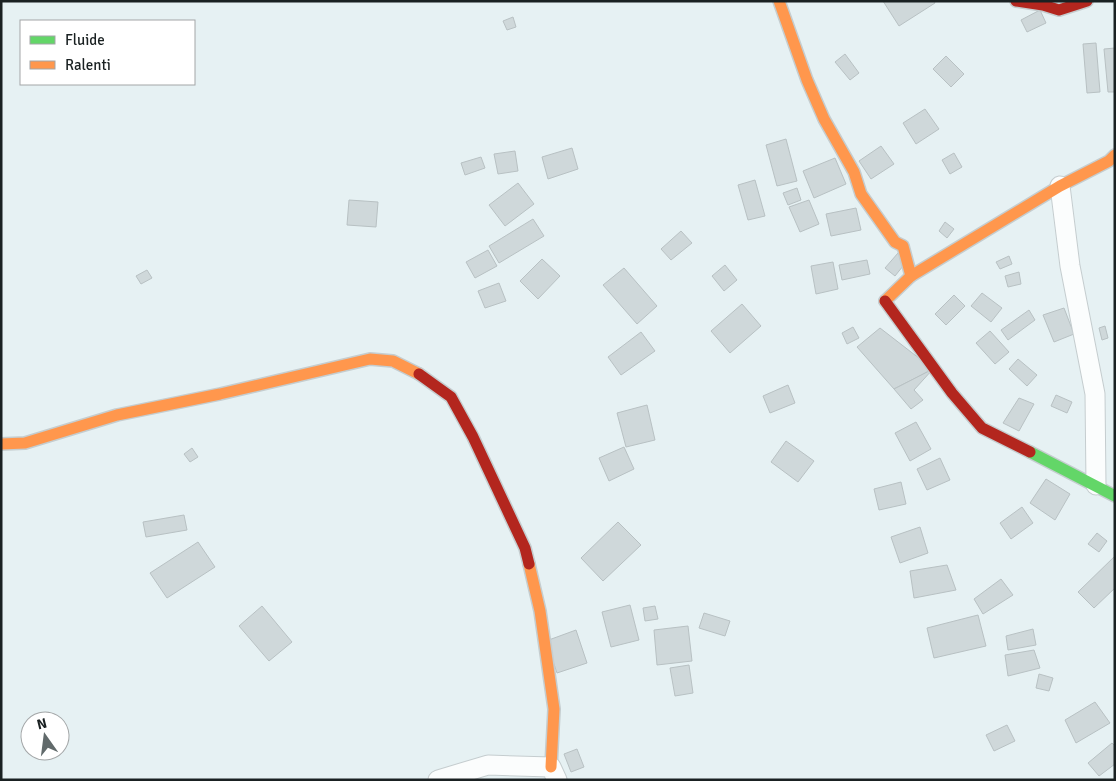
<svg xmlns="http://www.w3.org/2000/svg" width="1116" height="781" font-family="Signika,sans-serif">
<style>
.building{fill:#cfd8da;stroke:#b8c1c3}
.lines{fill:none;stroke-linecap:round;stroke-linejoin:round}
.street-casing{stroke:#c5cdcf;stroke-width:21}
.fast-casing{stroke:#c5cdcf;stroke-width:14}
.slow-casing{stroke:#c5cdcf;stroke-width:14}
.jam-casing{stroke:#c5cdcf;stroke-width:14}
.street{stroke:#fbfdfd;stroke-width:19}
.fast{stroke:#63d668;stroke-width:11}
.slow{stroke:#ff974d;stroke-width:11}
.jam{stroke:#b3261e;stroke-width:11}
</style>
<rect width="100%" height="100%" fill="#e6f1f3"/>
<g class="building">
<polygon points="883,1 934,1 935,3 899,26"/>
<polygon points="1040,10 1046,23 1027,32 1021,20"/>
<polygon points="513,17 516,27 507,30 503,21"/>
<polygon points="1096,43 1100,92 1087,93 1083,44"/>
<polygon points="1115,48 1115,92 1108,92 1104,49"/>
<polygon points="845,54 859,73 850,80 835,62"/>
<polygon points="946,56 964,74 951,87 933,69"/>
<polygon points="925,109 939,129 916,144 903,123"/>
<polygon points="786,139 797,181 777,186 766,145"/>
<polygon points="881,146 894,164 871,179 859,161"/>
<polygon points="572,148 578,169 548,179 542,157"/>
<polygon points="515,151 518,171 498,174 494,154"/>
<polygon points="954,153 962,167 950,174 942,160"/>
<polygon points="481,157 485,168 465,175 461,163"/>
<polygon points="835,158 846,184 814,198 803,171"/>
<polygon points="755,180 765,216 748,220 738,185"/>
<polygon points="518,183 534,204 505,226 489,205"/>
<polygon points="797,188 801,200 788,205 783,193"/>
<polygon points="349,200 378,202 376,227 347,225"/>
<polygon points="809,200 819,224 800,232 789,207"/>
<polygon points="856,208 861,230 831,236 826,214"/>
<polygon points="533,219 544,236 499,263 489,246"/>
<polygon points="945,222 954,229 947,238 939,231"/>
<polygon points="681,231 692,243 671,260 661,249"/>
<polygon points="488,250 497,266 475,278 466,262"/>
<polygon points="898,253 907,261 895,276 885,268"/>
<polygon points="1009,256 1012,264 1000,269 996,262"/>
<polygon points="542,259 560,276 538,299 520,281"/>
<polygon points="867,260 870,274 842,280 839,265"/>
<polygon points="833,262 838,289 816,294 811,266"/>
<polygon points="725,265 737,280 724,291 712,276"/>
<polygon points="624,268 657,306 637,324 603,285"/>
<polygon points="147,270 152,278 141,284 136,276"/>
<polygon points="1019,272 1021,284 1008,287 1005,276"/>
<polygon points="499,283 506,301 485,308 478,291"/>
<polygon points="982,293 1002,308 991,322 971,306"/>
<polygon points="954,295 965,306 946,325 935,314"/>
<polygon points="742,304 761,326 730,353 711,331"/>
<polygon points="1064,308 1074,334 1054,342 1043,315"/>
<polygon points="1029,310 1035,320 1008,340 1001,330"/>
<polygon points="1105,326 1108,338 1102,340 1099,328"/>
<polygon points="853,327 859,338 847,344 842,333"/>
<polygon points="880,328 933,369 894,389 857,347"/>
<polygon points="990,331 1009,352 995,364 976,343"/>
<polygon points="641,332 655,351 621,375 608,357"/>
<polygon points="1018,359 1037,375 1027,386 1009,369"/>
<polygon points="933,369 914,390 923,400 911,409 894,389"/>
<polygon points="788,385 795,403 770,413 763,396"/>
<polygon points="1056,395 1072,402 1067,413 1051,406"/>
<polygon points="1019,398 1034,404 1019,431 1003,423"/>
<polygon points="647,405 655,440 626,447 617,413"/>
<polygon points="916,422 931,449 910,461 895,433"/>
<polygon points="786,441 814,461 798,482 771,462"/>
<polygon points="624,447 634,469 609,481 599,458"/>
<polygon points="192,448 198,457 190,462 184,454"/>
<polygon points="940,458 950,480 927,490 917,469"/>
<polygon points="1046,479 1070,494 1055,520 1030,503"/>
<polygon points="901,482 906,504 879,510 874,489"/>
<polygon points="1022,507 1033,523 1011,539 1000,523"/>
<polygon points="184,515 187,530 146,537 143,522"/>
<polygon points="618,522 641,545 603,581 581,558"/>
<polygon points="920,527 928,553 900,563 891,537"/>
<polygon points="1097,533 1107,541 1099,552 1088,544"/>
<polygon points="198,542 215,567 167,598 150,573"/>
<polygon points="1115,556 1115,588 1094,608 1078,592"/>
<polygon points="947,565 956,590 914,598 910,571"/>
<polygon points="1001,579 1013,595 983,614 974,599"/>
<polygon points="630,605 639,640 611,647 602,612"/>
<polygon points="262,606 292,642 269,661 239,626"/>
<polygon points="655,606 658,619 645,621 643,608"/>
<polygon points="704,613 730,621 725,636 699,628"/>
<polygon points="978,615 986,646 934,658 927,628"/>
<polygon points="688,626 692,661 657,665 654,630"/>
<polygon points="1033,629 1036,645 1008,650 1006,636"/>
<polygon points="576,630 587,663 557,673 546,641"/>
<polygon points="1034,650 1040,668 1008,676 1005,655"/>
<polygon points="689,665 693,693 675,696 670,668"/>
<polygon points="1039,674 1053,678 1049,691 1036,688"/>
<polygon points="1095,702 1110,723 1076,743 1065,720"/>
<polygon points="1007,725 1015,741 994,751 986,735"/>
<polygon points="1112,743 1115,746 1115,764 1099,776 1088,763"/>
<polygon points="577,749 584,767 571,772 564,754"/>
</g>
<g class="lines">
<g class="street-casing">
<g id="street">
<polyline points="1060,186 1070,266 1095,394 1096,485"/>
<polyline points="438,780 488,765 551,767 557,780"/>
</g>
</g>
<g class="fast-casing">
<polyline id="fast" points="1030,452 1115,496"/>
</g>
<g class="slow-casing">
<g id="slow">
<polyline points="779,1 807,80 824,119 854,172 861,194 895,242 903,246 911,276"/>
<polyline points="885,301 911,276 1060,186 1109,161 1115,155"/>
<polyline points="1,444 25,443 117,415 220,394 370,359 393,361 419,374"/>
<polyline points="529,564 540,611 554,709 551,767"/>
</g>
</g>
<g class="jam-casing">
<g id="jam">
<polyline points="1016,1 1043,5 1059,10 1087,1"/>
<polyline points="885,301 952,393 982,428 1030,452"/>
<polyline points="419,374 451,397 473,437 525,548 529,564"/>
</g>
</g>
<use href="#street" class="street"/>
<use href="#fast" class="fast"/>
<use href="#slow" class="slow"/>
<use href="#jam" class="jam"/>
</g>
<rect width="1116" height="781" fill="none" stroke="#1a2122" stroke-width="5"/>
<rect x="20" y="20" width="175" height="65" fill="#ffffff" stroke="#a3a6a7"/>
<rect x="30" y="36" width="25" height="8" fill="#63d668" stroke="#a3a6a7"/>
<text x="65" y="45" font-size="15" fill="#1a2122">Fluide</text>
<rect x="30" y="61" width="25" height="8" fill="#ff974d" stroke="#a3a6a7"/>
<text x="65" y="70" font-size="15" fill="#1a2122">Ralenti</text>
<g transform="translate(45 736) rotate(346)"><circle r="24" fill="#ffffff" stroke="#a3a6a7"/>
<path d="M0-4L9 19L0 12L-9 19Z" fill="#616a6b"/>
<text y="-8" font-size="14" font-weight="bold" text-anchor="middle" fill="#1a2122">N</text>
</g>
</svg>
